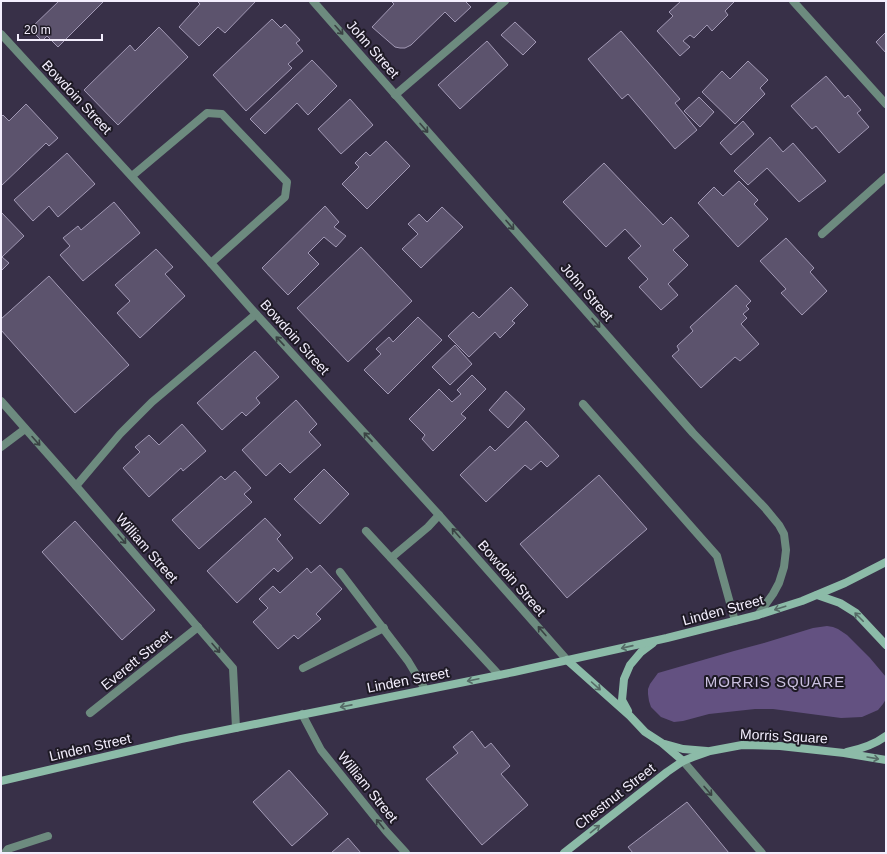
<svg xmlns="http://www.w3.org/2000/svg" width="887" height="854" font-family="Helvetica,sans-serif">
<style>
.green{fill:#635181}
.building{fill:#5c536d;stroke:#a299b5}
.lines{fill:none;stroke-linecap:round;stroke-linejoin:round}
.lane{stroke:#6d8b7f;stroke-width:8}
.street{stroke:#6d8b7f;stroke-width:8}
.secondary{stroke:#8cbba8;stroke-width:8}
.oneway{stroke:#3a4244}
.oneway2{stroke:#556a66}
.labels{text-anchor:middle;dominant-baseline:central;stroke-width:4;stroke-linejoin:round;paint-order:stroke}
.street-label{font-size:14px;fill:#f3eefd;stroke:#1e1a25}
.neighbourhood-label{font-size:15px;letter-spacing:1px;fill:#cac0de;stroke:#1e1a25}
</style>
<rect width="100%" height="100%" fill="#383048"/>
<polygon class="green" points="827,626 833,627 838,629 847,635 870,658 886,677 886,699 883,704 878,710 862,717 841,718 773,709 755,709 709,714 683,721 674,722 661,717 651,707 649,701 648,694 648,689 650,684 658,673 734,651 764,643 813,628"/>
<g class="building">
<polygon points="59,1 104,1 58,47 47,36 42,41 30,29"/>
<polygon points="197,1 256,1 225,33 218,27 199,46 179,27 200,4"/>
<polygon points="391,1 465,1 471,7 455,22 445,12 411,45 405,48 400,48 395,47 372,27 394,4"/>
<polygon points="681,1 735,1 725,11 728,15 712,31 707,25 694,38 690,35 683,41 690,47 680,56 657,31 673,16 669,12"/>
<polygon points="272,19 281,28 285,24 300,40 296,43 303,51 288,64 292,68 246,111 213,75"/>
<polygon points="515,22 536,42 523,55 501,35"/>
<polygon points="159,27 188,57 118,125 84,90 130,45 135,51"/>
<polygon points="621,31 680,99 675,103 697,130 675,149 628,94 622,99 588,59"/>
<polygon points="886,32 886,53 876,42"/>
<polygon points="487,41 508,65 460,109 438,85"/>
<polygon points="312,60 337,86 308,115 297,103 265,134 250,119"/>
<polygon points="748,61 768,80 760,88 765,94 735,124 702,92 722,71 730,79"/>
<polygon points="826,76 845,98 848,95 861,110 857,113 869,127 839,153 816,126 812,129 791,106"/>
<polygon points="699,97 714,112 700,127 684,111"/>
<polygon points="350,99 373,125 341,154 318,129"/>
<polygon points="26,104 58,138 49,146 46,143 1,186 1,117 3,115 9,121"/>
<polygon points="743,121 754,134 731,155 720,143"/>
<polygon points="770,137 783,152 793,143 826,181 799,202 767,168 748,185 734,171"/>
<polygon points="386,141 410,166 367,209 342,184 359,167 355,163 366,152 370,156"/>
<polygon points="67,153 95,184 58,217 49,206 33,221 14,200"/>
<polygon points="604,163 663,225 671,217 689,236 673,250 688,265 668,284 678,295 661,310 639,287 648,279 628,258 641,246 625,229 606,247 563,202"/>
<polygon points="739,181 758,200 754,204 768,219 738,247 698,203 714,187 723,196"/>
<polygon points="114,202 140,233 83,281 60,255 70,246 63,238 78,226 81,230"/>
<polygon points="325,206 339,222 334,227 346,236 336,247 324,237 308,253 319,264 288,295 262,268"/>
<polygon points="442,207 463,227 421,268 402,249 418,234 408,224 419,214 427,222"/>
<polygon points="1,212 24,236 2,257 9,263 1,271"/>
<polygon points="786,238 814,268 810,272 827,291 802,315 781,293 786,289 760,261"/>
<polygon points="361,247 412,301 348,362 297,308"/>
<polygon points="156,249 173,267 165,274 185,296 140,338 117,313 130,301 115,285"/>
<polygon points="49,276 129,365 75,413 1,330 1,319"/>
<polygon points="736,285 751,301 746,306 749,309 743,314 747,318 741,324 759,344 740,361 735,357 701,388 672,356 679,350 677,346 693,331 690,327"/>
<polygon points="511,287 528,305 512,321 515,323 500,338 495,332 469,357 448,336 473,312 479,318"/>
<polygon points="418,317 442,340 388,394 364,370 381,354 376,349 389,337 393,342"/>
<polygon points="455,345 472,364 450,385 432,367"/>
<polygon points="255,351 279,377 256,398 260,403 246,416 242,412 222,430 197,403"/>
<polygon points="472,375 486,389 461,414 466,418 433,451 422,439 425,435 409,419 439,389 452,402 461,394 457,390"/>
<polygon points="506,391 525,409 508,428 489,410"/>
<polygon points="296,400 317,424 309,432 321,445 290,473 280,463 266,476 242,450"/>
<polygon points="526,421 559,456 547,467 541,461 531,470 525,465 486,502 460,475 490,446 495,451"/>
<polygon points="182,424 206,451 183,471 181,468 149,497 123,468 140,452 135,447 149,435 159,445"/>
<polygon points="324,469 349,494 320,524 294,499"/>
<polygon points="235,471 251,488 244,494 252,502 199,549 172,520 221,476 225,480"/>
<polygon points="599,475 647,529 567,598 520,544"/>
<polygon points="265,518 281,535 277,539 293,558 278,572 274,568 237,603 207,571"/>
<polygon points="75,521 155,610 122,640 42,552"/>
<polygon points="320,565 342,589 316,614 321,619 298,639 294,635 278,649 253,622 268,608 259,599 273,586 280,593 307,568 311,573"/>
<polygon points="472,731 485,748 491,743 510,766 501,774 528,805 482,845 426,779 458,753 453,747"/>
<polygon points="289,770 328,814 292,846 253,802"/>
<polygon points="687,802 729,853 633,853 628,847"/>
<polygon points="348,838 361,853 331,853"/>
</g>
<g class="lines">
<g class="lane">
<polyline points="132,176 207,113 222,114 287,182 285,197 211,263"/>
<polyline points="583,404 717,556 735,621"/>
<polyline points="1,447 25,429"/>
<polyline points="76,486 120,434 152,402 256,314"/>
<polyline points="366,531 499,675"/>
<polyline points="391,558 428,527 439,515"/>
<polyline points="340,572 408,661 425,689"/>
<polyline points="303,668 384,628"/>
<polyline points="5,853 8,849 48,836"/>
</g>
<g class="street">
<polyline points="313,1 693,433 765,508 779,525 784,534 786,550 784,567 779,583 773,594 758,615"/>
<polyline points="793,1 886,104"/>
<polyline points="1,34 211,263 256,314 439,515 567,660"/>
<polyline points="395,95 505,1"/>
<polyline points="822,234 886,177"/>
<polyline points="1,401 76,486 233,668 236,728"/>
<polyline points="90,713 198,627"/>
<polyline points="302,714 321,750 386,831 406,853"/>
<polyline points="683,761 762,853"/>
</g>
<g class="secondary">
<polyline points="817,595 840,603 856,613 886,645"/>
<polyline points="567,660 630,716 645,732 662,743 683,761"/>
<polyline points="628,711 622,700 624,679 630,665 641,652 653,643"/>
<polyline points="665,744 683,749 707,751"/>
<path d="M847,752c14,-3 27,-7 39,-16"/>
<polyline points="1,781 181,739 514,672 667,638 758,615 802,601 845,583 886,562"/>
<polyline points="564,853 667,772 683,761 693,757 710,751 742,745 780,746 844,753 886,760"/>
</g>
</g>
<defs><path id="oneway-shaft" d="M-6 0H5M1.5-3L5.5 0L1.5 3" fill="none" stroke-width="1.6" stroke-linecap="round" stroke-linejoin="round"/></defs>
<g class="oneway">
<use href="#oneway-shaft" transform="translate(339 30) rotate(48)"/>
<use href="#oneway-shaft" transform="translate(424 128) rotate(49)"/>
<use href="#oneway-shaft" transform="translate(510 225) rotate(49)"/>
<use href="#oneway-shaft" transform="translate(596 323) rotate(49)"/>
<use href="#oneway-shaft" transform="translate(280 341) rotate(-133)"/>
<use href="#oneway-shaft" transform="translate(368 437) rotate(-133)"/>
<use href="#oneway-shaft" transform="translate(36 441) rotate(48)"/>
<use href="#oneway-shaft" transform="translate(456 533) rotate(-131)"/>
<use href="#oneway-shaft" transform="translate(122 539) rotate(49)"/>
<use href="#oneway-shaft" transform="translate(542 631) rotate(-131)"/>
<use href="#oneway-shaft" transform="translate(216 648) rotate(49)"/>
<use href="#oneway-shaft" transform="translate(708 791) rotate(49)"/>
<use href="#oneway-shaft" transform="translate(380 824) rotate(-129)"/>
</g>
<g class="oneway2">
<use href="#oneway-shaft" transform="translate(780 608) rotate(162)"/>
<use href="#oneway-shaft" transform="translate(859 617) rotate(-135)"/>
<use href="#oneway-shaft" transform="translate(627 647) rotate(167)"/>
<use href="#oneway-shaft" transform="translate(473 680) rotate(168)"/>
<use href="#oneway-shaft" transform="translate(596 686) rotate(42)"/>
<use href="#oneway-shaft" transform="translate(346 706) rotate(169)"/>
<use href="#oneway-shaft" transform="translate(873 758) rotate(10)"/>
<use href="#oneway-shaft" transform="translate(595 829) rotate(-39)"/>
</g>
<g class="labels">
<g class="street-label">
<text transform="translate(373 49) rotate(49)">John Street</text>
<text transform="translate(77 97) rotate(47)">Bowdoin Street</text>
<text transform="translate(587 292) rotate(49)">John Street</text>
<text transform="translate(295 337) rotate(48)">Bowdoin Street</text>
<text transform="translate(147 548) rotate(49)">William Street</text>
<text transform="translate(512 578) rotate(49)">Bowdoin Street</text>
<text transform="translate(723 610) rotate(-15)">Linden Street</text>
<text transform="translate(136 660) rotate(-39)">Everett Street</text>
<text transform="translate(408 680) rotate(-11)">Linden Street</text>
<text transform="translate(784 736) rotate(3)">Morris Square</text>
<text transform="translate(90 747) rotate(-13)">Linden Street</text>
<text transform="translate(368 787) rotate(51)">William Street</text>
<text transform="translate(615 796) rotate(-38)">Chestnut Street</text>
</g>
<g class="neighbourhood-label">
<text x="775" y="681">MORRIS SQUARE</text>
</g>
</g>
<rect width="887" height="854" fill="none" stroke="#f3eefd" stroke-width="4"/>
<path d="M18 34v6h84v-6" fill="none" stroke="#f3eefd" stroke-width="2"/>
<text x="24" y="34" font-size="12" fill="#f3eefd" stroke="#1e1a25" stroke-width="3" paint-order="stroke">20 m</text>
</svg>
